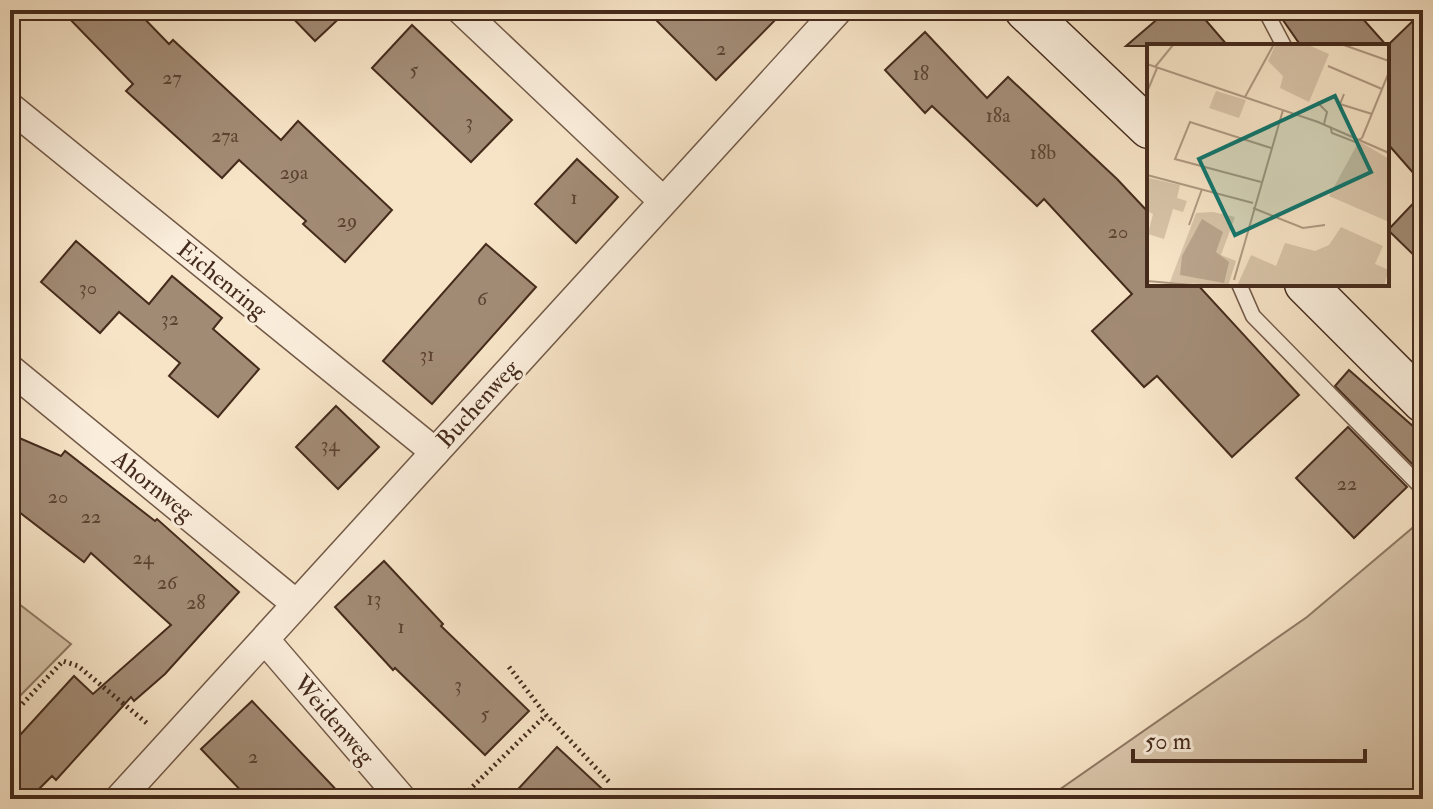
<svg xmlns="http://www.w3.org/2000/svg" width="1433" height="809" font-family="'IM FELL Double Pica',serif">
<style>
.green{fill:#d9c5aa;stroke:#8f7863;stroke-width:2}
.building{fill:#a28b75;stroke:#452b1c;stroke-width:2}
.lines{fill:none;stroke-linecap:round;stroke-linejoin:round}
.lane-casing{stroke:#725947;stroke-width:17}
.street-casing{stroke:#725947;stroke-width:31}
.secondary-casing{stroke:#452b1c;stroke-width:43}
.path{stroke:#452b1c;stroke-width:5;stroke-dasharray:2 4;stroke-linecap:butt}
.lane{stroke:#faeddb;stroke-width:14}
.street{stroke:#faeddb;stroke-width:28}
.secondary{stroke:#faeddb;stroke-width:40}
.labels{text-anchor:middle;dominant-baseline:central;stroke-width:6;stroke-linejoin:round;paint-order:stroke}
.number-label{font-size:20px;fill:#5c4332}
.street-label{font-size:24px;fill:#452b1c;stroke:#faeddb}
.inset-road{fill:none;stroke:#b09a83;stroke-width:2}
.view{fill:#0f766e;fill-opacity:0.15;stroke:#0f766e;stroke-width:4}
.inset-edge{fill:none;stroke:#452b1c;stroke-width:4}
</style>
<rect width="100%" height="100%" fill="#f7e4c7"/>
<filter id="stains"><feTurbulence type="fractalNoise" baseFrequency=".0025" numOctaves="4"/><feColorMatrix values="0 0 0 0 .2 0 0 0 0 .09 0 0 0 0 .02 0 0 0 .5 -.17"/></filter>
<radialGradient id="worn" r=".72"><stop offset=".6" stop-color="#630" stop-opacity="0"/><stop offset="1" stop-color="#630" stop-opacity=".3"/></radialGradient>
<g class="green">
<polygon points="1423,519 1423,799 1046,799 1307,617"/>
<polygon points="10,597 71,644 10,706"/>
</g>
<g class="building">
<polygon points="61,10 136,10 169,44 173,40 281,140 298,121 392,210 345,262 303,224 306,221 239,160 222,178 126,91 133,84"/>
<polygon points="285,10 348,10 315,41"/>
<polygon points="646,10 785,10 716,80"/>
<polygon points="1168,10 1197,10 1228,46 1126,46"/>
<polygon points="1276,10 1355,10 1387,46 1423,11 1423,184 1387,143 1387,46 1301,46"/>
<polygon points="412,25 512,120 471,162 372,68"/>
<polygon points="925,32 987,98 1008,77 1117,179 1149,213 1149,284 1197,284 1299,395 1232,457 1157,376 1144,387 1092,331 1132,294 1044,199 1037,206 932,106 925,113 885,70"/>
<polygon points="577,159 618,197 576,243 535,204"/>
<polygon points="1423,193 1423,264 1388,230"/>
<polygon points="76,241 149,304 172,276 222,318 213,329 259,369 218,417 169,376 180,363 119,312 100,333 41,282"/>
<polygon points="486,244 536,287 432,404 383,361"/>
<polygon points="1349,370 1423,435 1421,473 1335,386"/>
<polygon points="336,406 379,447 338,489 296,447"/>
<polygon points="1348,427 1407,487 1354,538 1296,478"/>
<polygon points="10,434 61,456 65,451 155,521 157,519 239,592 165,674 134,701 131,697 56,780 52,776 29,799 10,799 10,746 74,676 93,694 171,625 91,553 84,562 10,505"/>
<polygon points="384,561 443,624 441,626 529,711 485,755 395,668 393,670 335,607"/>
<polygon points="252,701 345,799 249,799 201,749"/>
<polygon points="557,747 613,799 509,799"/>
</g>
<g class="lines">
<g class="lane-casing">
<g id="lane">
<polyline points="1265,10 1284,46"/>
<polyline points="1239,284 1253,316 1423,489"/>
</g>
</g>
<g class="street-casing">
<g id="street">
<polyline points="461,10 663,201"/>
<polyline points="10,107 435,452"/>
<polyline points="10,369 295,603"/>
<polyline points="266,641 402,799"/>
<polyline points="119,799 838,10"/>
</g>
</g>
<g class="secondary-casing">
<g id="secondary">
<polyline points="1025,10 1149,128"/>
<polyline points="1305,284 1423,402"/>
</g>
</g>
<g class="path">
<polyline points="509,667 546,715 611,784"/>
<polyline points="10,717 63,661 78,666 149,725"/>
<polyline points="460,799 546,715"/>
</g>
<use href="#lane" class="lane"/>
<use href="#street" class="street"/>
<use href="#secondary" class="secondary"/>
</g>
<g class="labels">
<g class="number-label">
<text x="721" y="48">2</text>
<text x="414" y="69">5</text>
<text x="921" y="73">18</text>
<text x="172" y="77">27</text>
<text x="998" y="115">18a</text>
<text x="469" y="121">3</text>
<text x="225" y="135">27a</text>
<text x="1043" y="152">18b</text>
<text x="294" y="172">29a</text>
<text x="574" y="197">1</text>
<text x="347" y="220">29</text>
<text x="1118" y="231">20</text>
<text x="88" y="287">30</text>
<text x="482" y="298">6</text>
<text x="170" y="318">32</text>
<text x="427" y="354">31</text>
<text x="330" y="444">34</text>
<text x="1347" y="483">22</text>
<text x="58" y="496">20</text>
<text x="91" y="516">22</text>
<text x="143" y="557">24</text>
<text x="167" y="582">26</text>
<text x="374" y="598">13</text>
<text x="196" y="602">28</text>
<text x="401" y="626">1</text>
<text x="458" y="684">3</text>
<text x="485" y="713">5</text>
<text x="253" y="756">2</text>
</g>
<g class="street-label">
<text transform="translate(222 280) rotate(39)">Eichenring</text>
<text transform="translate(478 404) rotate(-48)">Buchenweg</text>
<text transform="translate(153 486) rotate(39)">Ahornweg</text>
<text transform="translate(334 720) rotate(49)">Weidenweg</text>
</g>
</g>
<g transform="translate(1147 44)">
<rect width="242" height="242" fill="#f7e4c7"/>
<path d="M129,0h30l23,10 -20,48 -29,-14 3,-12 -15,-15zM69,47l30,9 -7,18 -30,-10zM212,97l30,18v63l-60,-26zM2,134l31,7 -3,13 10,3 -4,11 -10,-3 -9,30 -16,-5 5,-20 -6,-3zM66,168l22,5 -14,38 15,6 -8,25 -58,-4 26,-69zM194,183l42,19 -8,18 14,6 -5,16h-147l14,-31 25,11 9,-23 30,8 14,-6z" fill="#d9c5aa"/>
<path d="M55,175l21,13 -7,20 13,10 -5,21 -44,-8 2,-19z" fill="#baa58d"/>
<path class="inset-road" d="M194,0l48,17M0,20l171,58 71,31M181,22l54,23M8,23l18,-22M0,48l10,-24M197,50l-4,10 32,10M98,53l29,-53M170,58l10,10 -3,12M183,82l2,7 23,9 7,-4M215,94l27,-66M0,131l106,28M114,138l-86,-23 15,-37 81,26M106,164l50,20 22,-3M42,181l13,-36M87,236l49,-170M0,237l58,5"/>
<path class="view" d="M188,52l36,76 -136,63 -36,-76z"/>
<rect width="242" height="242" class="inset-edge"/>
</g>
<rect width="1433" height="809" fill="none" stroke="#f7e4c7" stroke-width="40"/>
<rect x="12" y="12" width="1409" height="785" fill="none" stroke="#452b1c" stroke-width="4"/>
<rect x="20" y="20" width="1393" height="769" fill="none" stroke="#452b1c" stroke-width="2"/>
<path d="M1133 749v12h232v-12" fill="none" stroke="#452b1c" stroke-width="4"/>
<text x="1145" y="749" font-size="24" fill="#452b1c" stroke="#faeddb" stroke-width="6" paint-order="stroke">50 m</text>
<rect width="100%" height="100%" filter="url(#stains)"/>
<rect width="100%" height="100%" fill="url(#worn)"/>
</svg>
